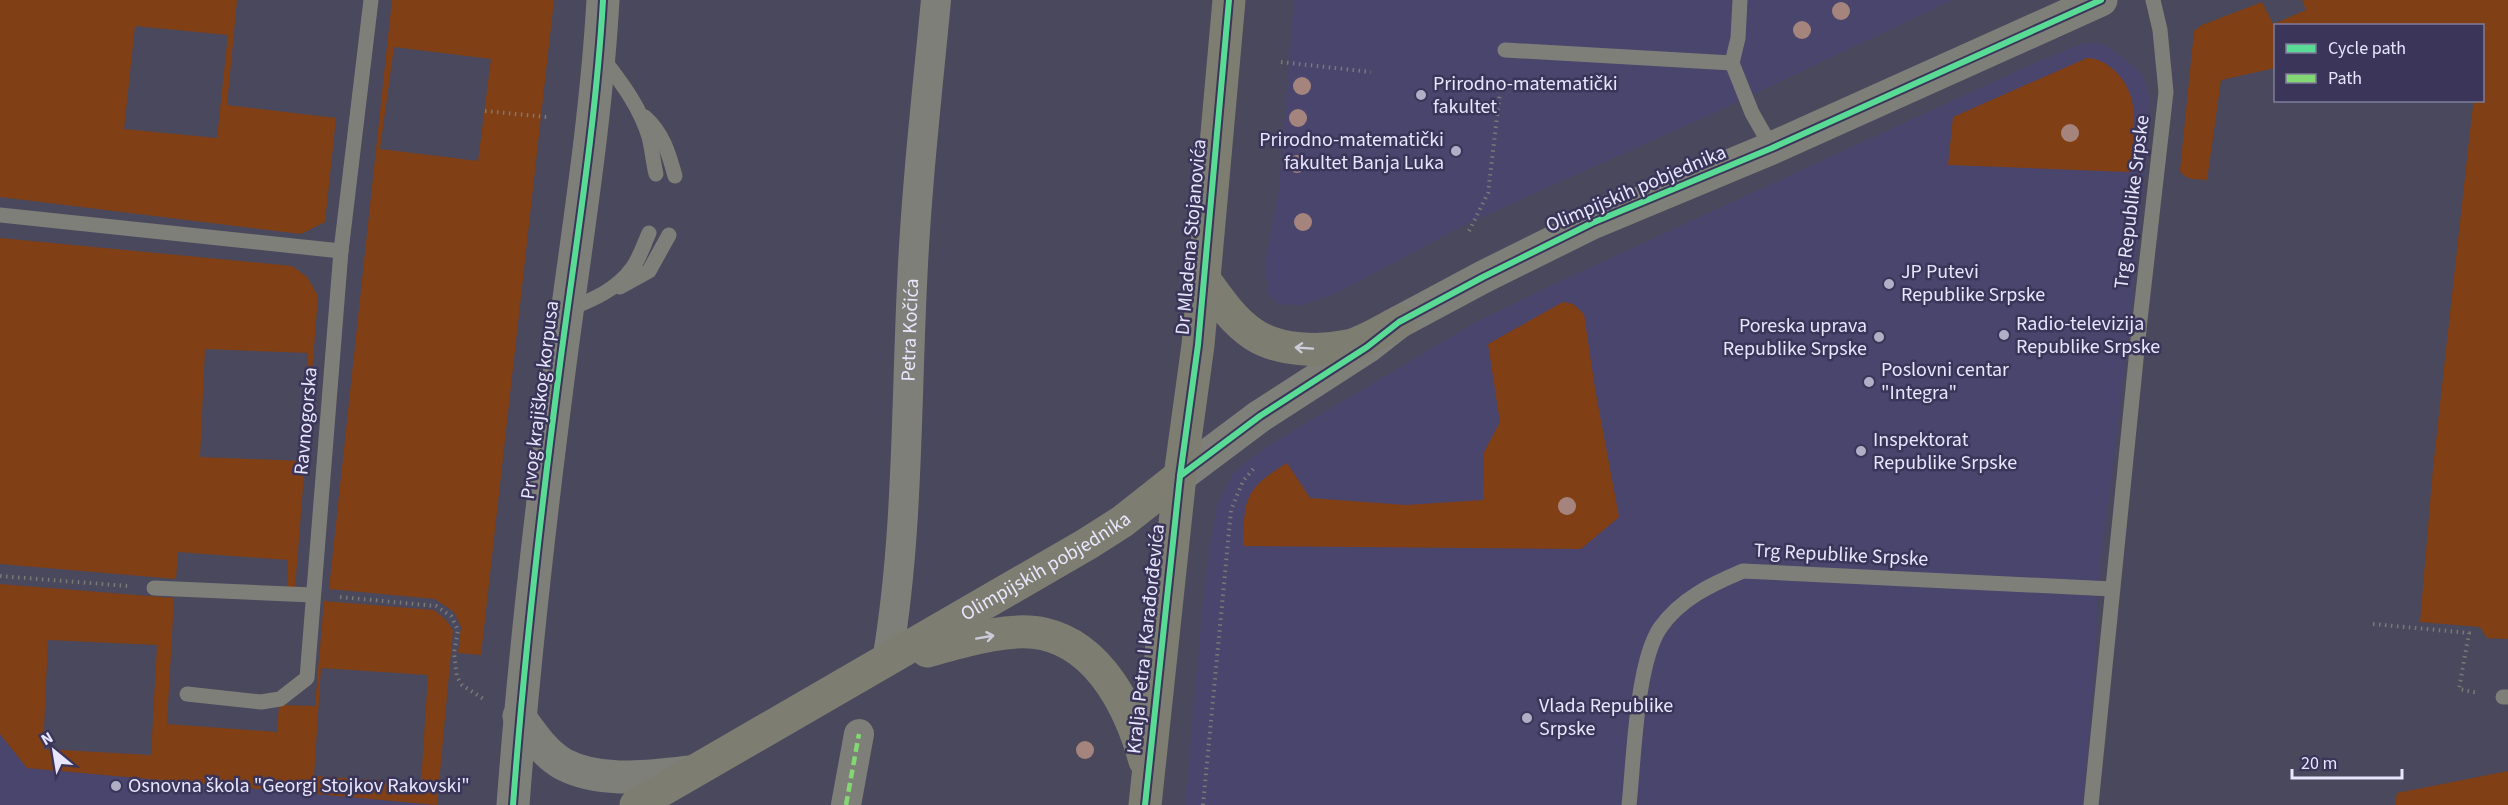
<svg xmlns="http://www.w3.org/2000/svg" width="2508" height="805" font-family="'Source Sans 3',sans-serif">
<style>
.built{fill:#4a456d}
.green{fill:#803f15;fill-rule:evenodd}
.lines{fill:none;stroke-linecap:round;stroke-linejoin:round}
.path{stroke:#7a7976;stroke-width:4;stroke-dasharray:1.5 4.5;stroke-linecap:butt}
.service{stroke:#7f7f79;stroke-width:15}
.minor{stroke:#7f7f79;stroke-width:30}
.tertiary{stroke:#7f7f79;stroke-width:33}
.secondary{stroke:#7e7d72;stroke-width:33}
.quiet{stroke:#83d873;stroke-width:4.5;stroke-dasharray:9 4.5;stroke-linecap:butt}
.cycleway-casing{stroke:#3a3559;stroke-width:10}
.cycleway{stroke:#5adb95;stroke-width:6}
.tree{fill:#a5847d}
.oneway{stroke:#cdccda}
.poi-dot{fill:#b0afc5;stroke:#3a3559;stroke-width:2}
.labels{text-anchor:middle;dominant-baseline:central;stroke-width:5;stroke-linejoin:round;paint-order:stroke}
.poi-label{font-size:20px;fill:#e7e6fd;stroke:#3a3559;text-anchor:start}
.street-label{font-size:20px;fill:#e7e6fd;stroke:#3a3559}
</style>
<rect width="100%" height="100%" fill="#4a485d"/>
<g class="built">
<polygon points="1294,0 1952,0 1714,113 1464,225 1335,294 1302,305 1278,304 1269,295 1266,275 1266,258 1279,189"/>
<polygon points="2092,43 2102,44 2116,52 2142,74 2149,93 2150,116 2130,325 2098,586 2096,656 2083,805 1185,805 1204,591 1212,533 1217,506 1232,475 1246,462 1276,441 1476,322 1552,285 2030,65 2081,44"/>
<polygon points="0,734 27,768 438,805 0,805"/>
</g>
<g class="green">
<path d="M0,0h237l-10,105 109,13 -11,104 -24,12 -301,-37zM135,26l93,9 -11,103 -93,-9z"/>
<path d="M392,0h162l-73,655 -23,-2 3,-26 -7,-15 -19,-13 -106,-10zM394,47l97,12 -13,102 -98,-12z"/>
<path d="M2302,0h206v639l-21,-1 -7,-11 -60,-5 13,-154 39,-355 2,-12 8,-1v-74h-206l-1,42 -54,12 -14,100c-10,-1 -22,1 -27,-10l14,-139 8,-6 60,-23 11,22 33,-14z"/>
<path d="M2087,58c13,1 19,5 29,14 27,27 17,66 13,100l-181,-7 5,-48z"/>
<path d="M0,238l292,28 15,11 11,19 -23,293 -8,-1 1,-28 -110,-8 -2,27 -176,-15zM205,349l103,4 -4,108 -104,-4z"/>
<path d="M1563,302l10,2 11,10 11,75 24,128 -38,32 -338,-3c1,-48 2,-57 44,-83l23,35 96,7 77,-5 1,-48 16,-30 -12,-78z"/>
<path d="M0,584l174,14 -7,126 110,8 2,-27 36,1 9,-105 110,9 13,11 6,10 -16,174 -410,-37 -27,-34zM48,640l109,5 -6,110 -108,-6zM321,668l107,7 -7,108 -107,-7z"/>
<polygon points="2508,771 2508,805 2395,805 2397,793"/>
</g>
<g class="lines">
<g class="path">
<polyline points="1281,62 1371,72"/>
<polyline points="485,111 547,117"/>
<polyline points="1469,231 1488,193 1502,75"/>
<polyline points="0,576 128,586"/>
<polyline points="340,597 436,606 451,616 458,630 454,653 457,677 462,685 485,700"/>
<polyline points="2373,624 2469,633 2459,689 2478,693"/>
<polyline points="1203,805 1231,510 1243,481 1254,468"/>
</g>
<g class="service">
<polyline points="1740,0 1738,38 1732,63 1752,113 1772,148"/>
<polyline points="1505,50 1732,63"/>
<path d="M601,56c19,25 39,50 48,81 3,11 4,25 7,37"/>
<path d="M645,117c18,16 24,37 30,59"/>
<polyline points="0,215 341,251 371,0"/>
<polyline points="620,287 649,271 669,235"/>
<path d="M567,310c25,-10 50,-20 66,-43 7,-10 11,-23 16,-34"/>
<polyline points="154,588 313,595"/>
<polyline points="187,694 261,702 280,699 307,678 341,251"/>
<polyline points="2503,697 2508,697"/>
<path d="M1629,805c5,-45 7,-141 31,-177 20,-29 52,-44 83,-57l369,18"/>
<polyline points="2091,805 2140,320 2166,92 2160,30 2153,0"/>
</g>
<g class="minor">
<path id="s1" d="M887,661c21,-123 19,-251 25,-376 4,-95 15,-190 24,-285"/>
<polyline points="846,805 859,734"/>
</g>
<g class="tertiary">
<polyline points="1180,476 1260,416 1367,347 1399,322 1483,277 1592,223 1772,148 2101,0"/>
<path d="M519,716c12,17 25,37 44,48 38,20 87,12 127,8"/>
<path d="M513,805c11,-147 28,-295 47,-441 16,-121 36,-242 43,-364"/>
</g>
<g class="secondary">
<path d="M1204,279c14,19 28,41 49,55 25,17 67,18 95,12 17,-4 35,-16 51,-24"/>
<path d="M927,651c33,-9 83,-25 117,-17 57,13 87,76 101,127"/>
<path id="s2" d="M636,805l451,-261 36,-23 57,-45"/>
<polyline points="1145,805 1180,476 1198,345 1229,0"/>
</g>
<polyline class="quiet" points="846,805 859,734"/>
<g class="cycleway-casing">
<g id="cycleway">
<polyline points="1180,476 1260,416 1367,347 1399,322 1483,277 1592,223 1772,148 2101,0"/>
<path d="M513,805c11,-147 28,-295 47,-441 16,-121 36,-242 43,-364"/>
<polyline points="1145,805 1180,476 1198,345 1229,0"/>
</g>
</g>
<use href="#cycleway" class="cycleway"/>
</g>
<g class="tree">
<circle cx="1841" cy="11" r="9"/>
<circle cx="1802" cy="30" r="9"/>
<circle cx="1302" cy="86" r="9"/>
<circle cx="1298" cy="118" r="9"/>
<circle cx="2070" cy="133" r="9"/>
<circle cx="1297" cy="164" r="9"/>
<circle cx="1303" cy="222" r="9"/>
<circle cx="1567" cy="506" r="9"/>
<circle cx="1085" cy="750" r="9"/>
</g>
<defs><path id="oneway-shaft" d="M-6 0H5M1.5-3L5.5 0L1.5 3" fill="none" stroke-width="1.6" stroke-linecap="round" stroke-linejoin="round" transform="scale(1.5)"/></defs>
<g class="oneway">
<use href="#oneway-shaft" transform="translate(1304 348) rotate(-176)"/>
<use href="#oneway-shaft" transform="translate(985 637) rotate(-10)"/>
</g>
<g class="poi-dot">
<circle cx="1421" cy="95" r="6"/>
<circle cx="1456" cy="151" r="6"/>
<circle cx="1889" cy="284" r="6"/>
<circle cx="2004" cy="335" r="6"/>
<circle cx="1879" cy="337" r="6"/>
<circle cx="1869" cy="382" r="6"/>
<circle cx="1861" cy="451" r="6"/>
<circle cx="1527" cy="718" r="6"/>
<circle cx="116" cy="786" r="6"/>
</g>
<g class="labels">
<g class="poi-label">
<text x="1433" y="84">Prirodno-matematički<tspan x="1433" dy="23">fakultet</tspan></text>
<text x="1444" y="140" text-anchor="end">Prirodno-matematički<tspan x="1444" dy="23">fakultet Banja Luka</tspan></text>
<text x="1901" y="272">JP Putevi<tspan x="1901" dy="23">Republike Srpske</tspan></text>
<text x="2016" y="324">Radio-televizija<tspan x="2016" dy="23">Republike Srpske</tspan></text>
<text x="1867" y="326" text-anchor="end">Poreska uprava<tspan x="1867" dy="23">Republike Srpske</tspan></text>
<text x="1881" y="370">Poslovni centar<tspan x="1881" dy="23">"Integra"</tspan></text>
<text x="1873" y="440">Inspektorat<tspan x="1873" dy="23">Republike Srpske</tspan></text>
<text x="1539" y="706">Vlada Republike<tspan x="1539" dy="23">Srpske</tspan></text>
<text x="128" y="786">Osnovna škola "Georgi Stojkov Rakovski"</text>
</g>
<g class="street-label">
<text transform="translate(1636 189) rotate(-23)">Olimpijskih pobjednika</text>
<text transform="translate(2132 202) rotate(-83)">Trg Republike Srpske</text>
<text transform="translate(1191 237) rotate(-85)">Dr Mladena Stojanovića</text>
<text stroke="none"><textPath href="#s1" startOffset="332">Petra Kočića</textPath></text>
<text transform="translate(540 400) rotate(-83)">Prvog krajiškog korpusa</text>
<text transform="translate(306 421) rotate(-85)">Ravnogorska</text>
<text transform="translate(1841 555) rotate(3)">Trg Republike Srpske</text>
<text stroke="none"><textPath href="#s2" startOffset="474">Olimpijskih pobjednika</textPath></text>
<text transform="translate(1146 639) rotate(-84)">Kralja Petra I Karađorđevića</text>
</g>
</g>
<rect x="2274" y="24" width="210" height="78" fill="#3a3559" stroke="#7f7c9b" stroke-width="1.5"/>
<rect x="2286" y="44" width="30" height="9" fill="#5adb95" stroke="#7f7c9b" stroke-width="1.5"/>
<text x="2328" y="54" font-size="18" fill="#e7e6fd">Cycle path</text>
<rect x="2286" y="74" width="30" height="9" fill="#83d873" stroke="#7f7c9b" stroke-width="1.5"/>
<text x="2328" y="84" font-size="18" fill="#e7e6fd">Path</text>
<g transform="translate(54 751) rotate(330)" stroke="#3a3559" stroke-width="4.5" paint-order="stroke">
<path d="M0-4.5L10 22L0 15L-10 22Z" fill="#e7e6fd"/>
<text y="-9" font-size="16" font-weight="bold" text-anchor="middle" fill="#e7e6fd">N</text>
</g>
<path d="M2292 769v9h110v-9" fill="none" stroke="#e7e6fd" stroke-width="3"/>
<text x="2301" y="769" font-size="18" fill="#e7e6fd" stroke="#3a3559" stroke-width="4.5" paint-order="stroke">20 m</text>
</svg>
